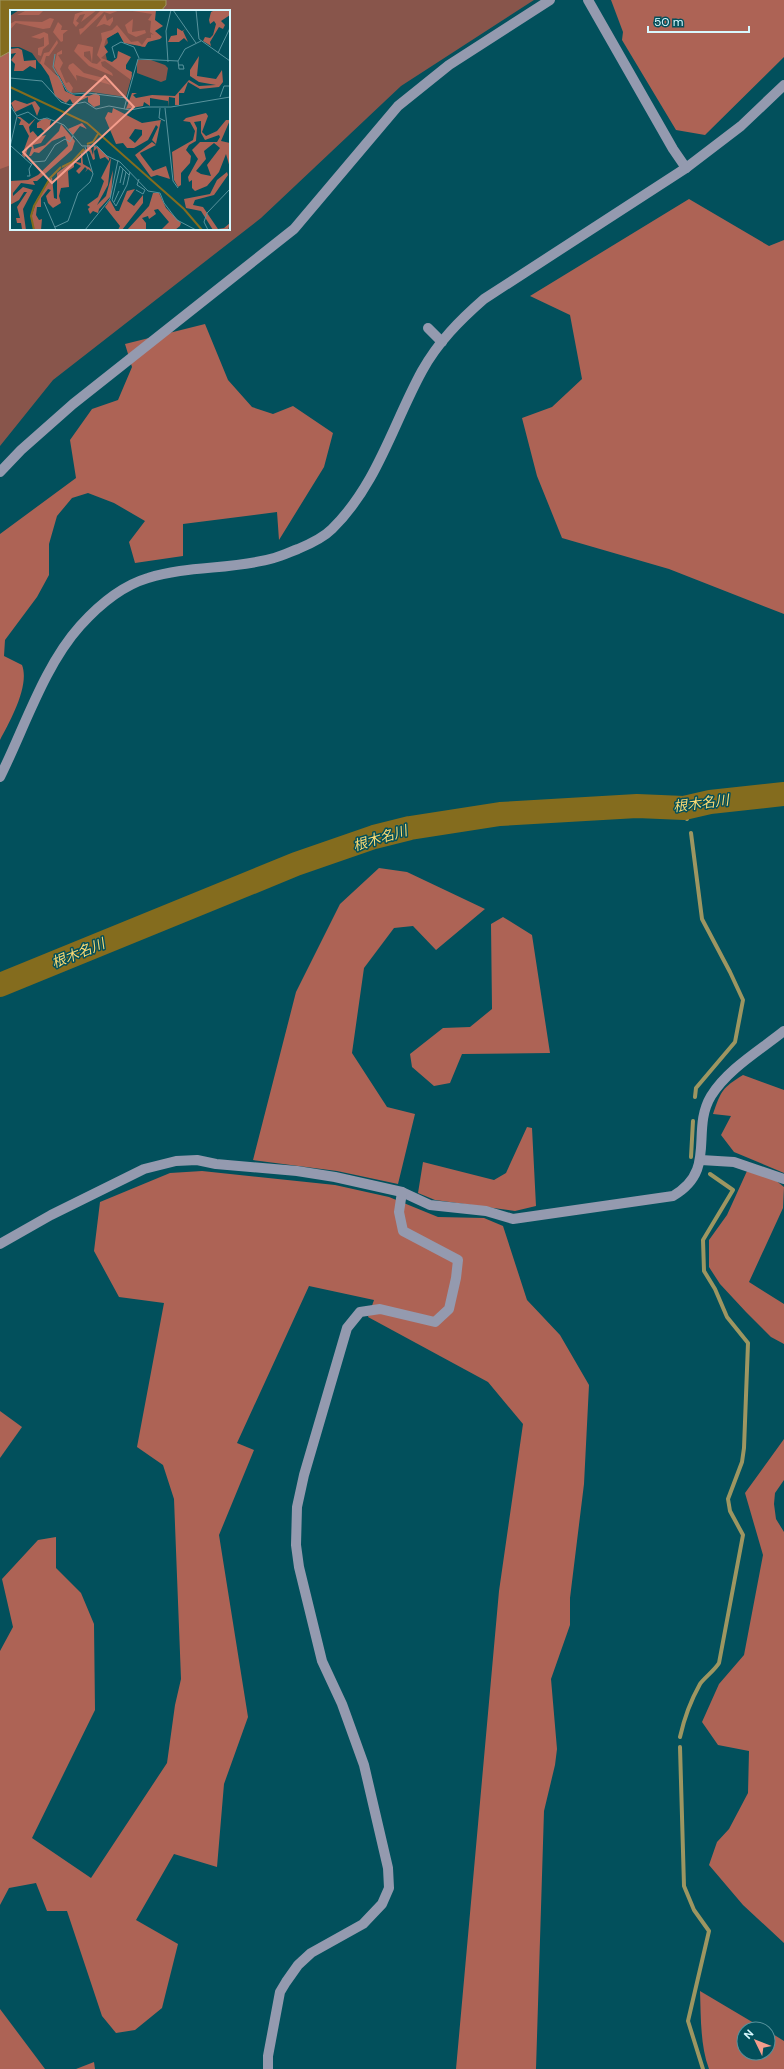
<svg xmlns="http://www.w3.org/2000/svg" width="784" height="2069" font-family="'DM Sans','Noto Sans JP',sans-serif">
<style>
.green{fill:#88554b;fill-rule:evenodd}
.forest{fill:#ad6355}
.water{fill:#846c1e;stroke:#9d9661}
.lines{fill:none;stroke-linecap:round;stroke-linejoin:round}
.stream{stroke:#9d9661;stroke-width:4}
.river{stroke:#846c1e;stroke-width:24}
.minor{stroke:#949aaf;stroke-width:10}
.labels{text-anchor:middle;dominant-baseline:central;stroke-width:3;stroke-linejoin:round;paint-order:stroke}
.water-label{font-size:14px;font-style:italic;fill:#fcda73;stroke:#02505c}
.inset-river{fill:none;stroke:#846c1e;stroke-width:2}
.inset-road{fill:none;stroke:#58939d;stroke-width:1}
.view{fill:#f49d8c;fill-opacity:0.15;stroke:#f49d8c;stroke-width:2}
.inset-edge{fill:none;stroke:#d8f8fe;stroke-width:2}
</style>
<rect width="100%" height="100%" fill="#02505c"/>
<path class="green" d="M0,0h534l-133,86 -140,132 -208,162 -53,66zM11,11h218v218h-218z"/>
<g class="forest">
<polygon points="611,0 784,0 784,57 705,135 676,130 622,40 623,32"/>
<polygon points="11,51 11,165 0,169 0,57"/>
<polygon points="689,199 769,246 784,240 784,614 669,569 562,538 537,476 522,418 552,407 582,379 570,315 530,296"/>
<path d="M205,324l23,56 24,27 21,7 20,-8 40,27 -9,34 -45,73 -2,-28 -94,12v32l-48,7 -6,-21 16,-21 -31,-18 -26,-10 -16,5 -15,18 -8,28v31l-12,22 -32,43 -1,16 18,9c8,21 -12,56 -22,75v-206l76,-56 -6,-38 22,-31 26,-9 14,-33 -7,-23z"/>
<polygon points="379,868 407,872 485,909 436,950 413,926 394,928 364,968 352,1053 387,1107 415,1114 398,1184 337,1171 253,1160 296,992 340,904"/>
<polygon points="503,917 532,935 550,1053 462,1054 450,1083 434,1086 412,1067 410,1054 443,1028 470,1027 492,1009 491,924"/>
<path d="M743,1075l41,15v83l-50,-21 -13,-17 10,-19 -18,-2c8,-23 9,-26 30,-39z"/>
<polygon points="527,1127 532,1128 536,1206 515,1211 435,1200 418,1193 423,1162 494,1180 506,1173"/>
<polygon points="202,1171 335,1185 389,1197 438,1217 484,1218 503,1226 527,1300 560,1335 589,1385 584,1484 570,1598 570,1625 551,1679 557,1749 555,1765 544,1811 536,2069 456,2069 499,1591 523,1424 488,1382 368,1317 374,1300 309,1286 237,1443 254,1450 219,1535 248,1717 224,1784 217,1867 174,1854 136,1920 178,1944 162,2008 135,2030 116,2033 102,2016 67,1911 47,1911 36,1883 9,1888 0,1905 0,1651 13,1627 2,1579 38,1540 56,1537 56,1568 81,1593 94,1624 95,1710 32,1838 91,1878 167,1763 175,1705 181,1679 174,1499 163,1465 137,1447 164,1303 119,1297 94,1251 100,1202 170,1173"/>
<polygon points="747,1171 774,1179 784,1187 783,1208 749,1282 784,1304 784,1344 771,1337 746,1312 720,1284 709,1267 709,1240 727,1215"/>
<polygon points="0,1411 22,1427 0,1458"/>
<polygon points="784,1439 784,1480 775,1493 774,1504 776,1519 784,1532 784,1943 743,1905 709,1865 717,1842 729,1829 748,1793 749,1751 718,1745 702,1722 719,1684 744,1655 763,1555 745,1493"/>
<path d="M700,1991l64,38h-20v24h24v-22l16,10v28h-75c-9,-24 -8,-53 -9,-78z"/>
<polygon points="0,2009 45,2069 0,2069"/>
<polygon points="94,2062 95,2069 76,2069"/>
</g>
<polygon class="water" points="0,0 166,0 166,5 161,11 11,11 11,51 0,57"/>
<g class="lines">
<g class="stream">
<polyline points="684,808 687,819"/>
<polyline points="691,833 702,919 730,972 743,1000 735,1042 696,1088 695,1097"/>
<polyline points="691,1157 693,1121"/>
<path d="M680,1737c4,-18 11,-37 20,-53 3,-5 15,-14 19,-21l24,-128 -13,-24 -2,-12 14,-37 2,-14 4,-105 -21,-26 -12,-28 -11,-18 -1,-31 30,-50 -23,-16"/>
<polyline points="680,1747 684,1886 694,1910 709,1931 688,2021 703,2069"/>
</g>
<polyline class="river" points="0,985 296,864 374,837 410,828 500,814 637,806 684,808 710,802 784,794"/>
<g class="minor">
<polyline points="588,0 673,149 686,168"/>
<polyline points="428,328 442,342"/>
<polyline points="0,472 21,450 73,404 294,229 398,106 449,65 550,0"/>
<path d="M0,777c24,-48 44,-111 80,-151 18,-20 41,-40 68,-48 40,-13 85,-8 126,-20 8,-2 16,-6 24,-9 12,-5 25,-11 34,-20 45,-44 61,-105 90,-158 16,-29 38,-51 62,-72l202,-131 55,-42 43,-41"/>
<polyline points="701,1160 734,1162 784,1179"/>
<path d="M0,1244l51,-29 93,-46 32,-8 21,-1 19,4 81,7 38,6 67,15 28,13 56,6 27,8 160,-23c45,-26 17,-65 38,-100 17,-27 48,-45 73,-65"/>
<polyline points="268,2069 268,2056 280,1992 286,1982 298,1965 311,1953 363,1924 382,1904 389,1888 388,1868 364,1765 342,1704 322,1661 299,1567 296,1545 297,1507 304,1475 347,1328 360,1312 380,1309 435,1322 449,1309 456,1278 458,1260 403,1231 399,1212 402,1192"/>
</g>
</g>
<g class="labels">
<g class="water-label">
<text transform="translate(701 803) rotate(-7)">根木名川</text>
<text transform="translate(380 838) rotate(-17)">根木名川</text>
<text transform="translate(78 953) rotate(-22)">根木名川</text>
</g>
</g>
<g transform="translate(10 10)">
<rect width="220" height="220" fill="#02505c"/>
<path d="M9,0h125l10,4 -3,16 8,8 -10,3 -6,6 -18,-7 -7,-8 -11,6 1,5 -4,4 3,13 25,15 -6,22 -34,-5 -21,1 -10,-16 -22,-14 -7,-10 -13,-6h-9v-31zM127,50h14l14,5 3,3 -2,12 -5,2 -24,-9z" fill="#88554b"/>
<path d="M17,0h15l1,1 -4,4h-22zM77,0h10l-16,12 4,-8 -5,1 -4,6 3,2 -3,4 -3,-4 2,-9zM91,0h19l-10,4 -6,-2 -24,23 -1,-6 4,-1zM116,0h30l-1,10 8,6 -8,5 7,6 -2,2 -12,3 -3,5 -21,-4 -6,-11 -12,7 -2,7 4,6 -7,6 11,4 5,-4 1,-7 13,6 -5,8v4l6,3 -1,8 -26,-19 -4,1 1,4 10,7 1,3 -24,-10 -15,-15 4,-7 15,3 -1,16 -2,-12 -6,1v4l8,7 5,1 4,-4 -4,-5 5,-15 -1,-7 11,-3 5,-5 14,17 7,-1 4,4 5,-7h4v-4l3,1 -4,-3 1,-11 -3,-1 4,-6zM205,0h15v5l-9,6 4,4 -2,4 -4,-2 -9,15 1,4 -8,-5 2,-4 5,1 3,-3 3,-11 -2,-3 -4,3 -1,-4 2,-8zM95,4l2,7 6,-4v4l-3,5 -6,-2 -8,3zM40,8l4,1 -4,9 -7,1 -27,-6 -6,7v-6l5,-3 27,1zM123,9l-1,13 13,-2 1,3 -10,4 -8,-4 -3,-8zM48,12l4,4 -1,4h7l-5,4v7l-2,1 -8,-10zM167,18l5,3 4,-2 -3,2 5,11 -4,-4 -5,4h-11l3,-6 6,-1zM34,22l4,2 1,10 -6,5 -2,7 -3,-1v-7l6,-2v-9l-4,2 -9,-2zM47,30l1,3 -9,13h-3l-2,8 16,14 5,13 11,5h13l7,-3 4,3v9l-6,2 -6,-5v-5l-15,7 -3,-5 -4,4 -11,-7 -6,-20 -9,-13 4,-10 5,-1zM8,38l4,2 2,11 12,-1v9l-6,-3 -7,5h-9l1,-7 -4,-4 5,-7 -6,1v-5zM52,40v4l-4,1 5,8 -3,6 6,14 3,-1 4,6 -2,5 -4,-3 -13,-24 3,-13zM189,46l-2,20 19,3 6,-9 1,12 -4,5 -19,2 -12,-7 -4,11h-5v12h-4v-7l-6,-1 -1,10v-6l-18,-3v8l-6,-4 -1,4 -17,3 6,-16h5l-4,2 3,3 16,-3 23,1 14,-16 10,6 17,-1 -17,-3 -9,-6v-6zM63,53l11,10 20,5 7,7 -35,-10 1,6 -9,-13 1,-3zM5,90l12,4 8,-3 5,7 -3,8 -5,-12 -17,8 -4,-9zM103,98l29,15 19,-3 -5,24 -4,-4 6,-13 -2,-2 -8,15 -14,8h-7l-4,-5 -7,1 -11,-26 3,-6 4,1zM125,119l7,1v5l-7,8 -6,-5zM196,103l2,3 -6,16 4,4 11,-5 9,-11h4l-9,21 9,2v25l-4,-14 -7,18 -12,14 -12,5 -3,-3v-8l-3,2 -1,-5 10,-18 -6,-9 8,-8h17l3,-5 -1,-2 -14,5 -4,-7v-12l-7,1 3,6 -1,13 -7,4 -3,5 5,6 -1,7 -9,10v12l-3,2 -4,-7 -2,-28 21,-12 2,-9 -5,-9 -7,-1 3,-3zM204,133l6,5 -13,17 4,11 -10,-2 -5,-3 10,-12 -2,-8zM7,107h3l9,7 7,-6 -7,9 1,6 3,-2 5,6 8,-2 -5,8 -8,2 1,4 11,-4 14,-14 2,-7 14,17 -3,9 -35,31h-4l2,4 -14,-2 -8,10v3l10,-9 10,3 -10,19 3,21 -4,-1 -1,-6h-4l-1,-5h4l-3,-11 10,-15h-3l-5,8 -9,5v-24l18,-1 10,-5 30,-29 -3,-10 -13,5 -13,12 -5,-1 -3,4h-2l3,-9h-4l-3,11 -3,-3 7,-19 -6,-11h-4l2,-5zM34,108l7,2 -2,9 -4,3 -4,-4h-4v-5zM72,113l5,6 -7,-3 -7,9 -5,-6zM142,132l4,3 -16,8 1,2 12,16 13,-5 4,13 -13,-4 -6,2 -16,-22zM77,135h3l3,10 1,-9 4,1 11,11v3l-4,-4 -5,2 -3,-11 -3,3 1,8 -2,1 -3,-8 -3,-2 -5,3 1,11 7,4 3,5 -5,-4 -3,3 2,-3 -2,-2 -6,7 -3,-3 5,-5 -7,-4v5l-6,4 1,16 -8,1 -2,8 2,7 -8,5 -5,-5 -2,-7 5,-6 -3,-1 -7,9v9h-4l-1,8 3,5 3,-1 -1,11h-7l-3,-12 6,-19 15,-22 2,21 3,1v-26l16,-12 8,2v-12l6,-2zM101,148l-3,27 -11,20 9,-9 7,-26 -2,26 -12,13 -1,4 -5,-2 -3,3 -2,-5 2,-2 -3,-2 11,-8 6,-16 -3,-3zM217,162l1,3 -14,20 -19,5 -2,5 10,2 15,22 6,-1 6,-5 -2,7h-15l-12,-19 -15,-3 -2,-9 26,-5 7,-14zM125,179l-8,12 7,5 9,-11v8l-21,27h-4l2,-4 -15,-19 5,-7 6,11h3l8,-20zM143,183h6l7,15 15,15 -1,3 -5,4h-14l8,-8 -11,-13 -4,1 2,4 -7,5 -1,-3 -6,2 4,5v7h-19l22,-24z" fill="#ad6355" fill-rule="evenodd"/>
<path class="inset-river" d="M0,77l77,36 97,86 18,21M77,134l6,-2 5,-8M52,157l10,-5 12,-13M24,220l-3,-14 3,-10 16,-28 11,-11"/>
<path class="inset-road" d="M163,0l23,33M186,0l3,29 31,22M208,43l12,-25M45,44l-2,13 14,24 6,3 15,-1 39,5 -3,11M105,48l-3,-11 9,-5 13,5 5,11M168,51l1,8h5l-1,-4h-4M158,52l-2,-31 5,-21M0,68l32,3 19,21 9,3 15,-3 11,7 13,-3 21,4 16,-3h25l59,-10M220,72v19M210,87l4,-11h5M117,88l11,-39 40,2 7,-12 16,-8M0,95l7,11 -7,31M150,98l-1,10 6,3M155,98l8,73 5,7M7,106l11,-4 11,8 8,-2 17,7 18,21h15l10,10 13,6 28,29 12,2 4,10 13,17 19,10M1,136l20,18M110,156l-8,34 4,6 11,-21 3,-13M110,156l9,9M17,166h3l-1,-7 4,-7 12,-1 10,-16 10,-6 5,3 3,-6M129,169l-2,6 8,5M110,173l3,-14M113,175l3,-13M126,180l7,4 2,-4M34,192l12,28M104,192l5,-11M45,217l13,-6 10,-28 12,-11 3,-8 -8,-27M75,220l25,-31 8,-39M198,220l-4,-8 3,-9 23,-24"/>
<path class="view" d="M95,66l29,31 -82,76 -29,-31z"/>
<rect width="220" height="220" class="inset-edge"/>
</g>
<g transform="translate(756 2041) rotate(313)"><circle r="19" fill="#02505c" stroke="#58939d"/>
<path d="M0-3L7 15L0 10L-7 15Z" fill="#f49d8c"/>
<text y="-6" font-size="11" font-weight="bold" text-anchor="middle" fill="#d8f8fe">N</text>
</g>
<path d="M648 26v6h101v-6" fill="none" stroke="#d8f8fe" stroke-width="2"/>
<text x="654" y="26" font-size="12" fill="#d8f8fe" stroke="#02505c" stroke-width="3" paint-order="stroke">50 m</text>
</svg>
